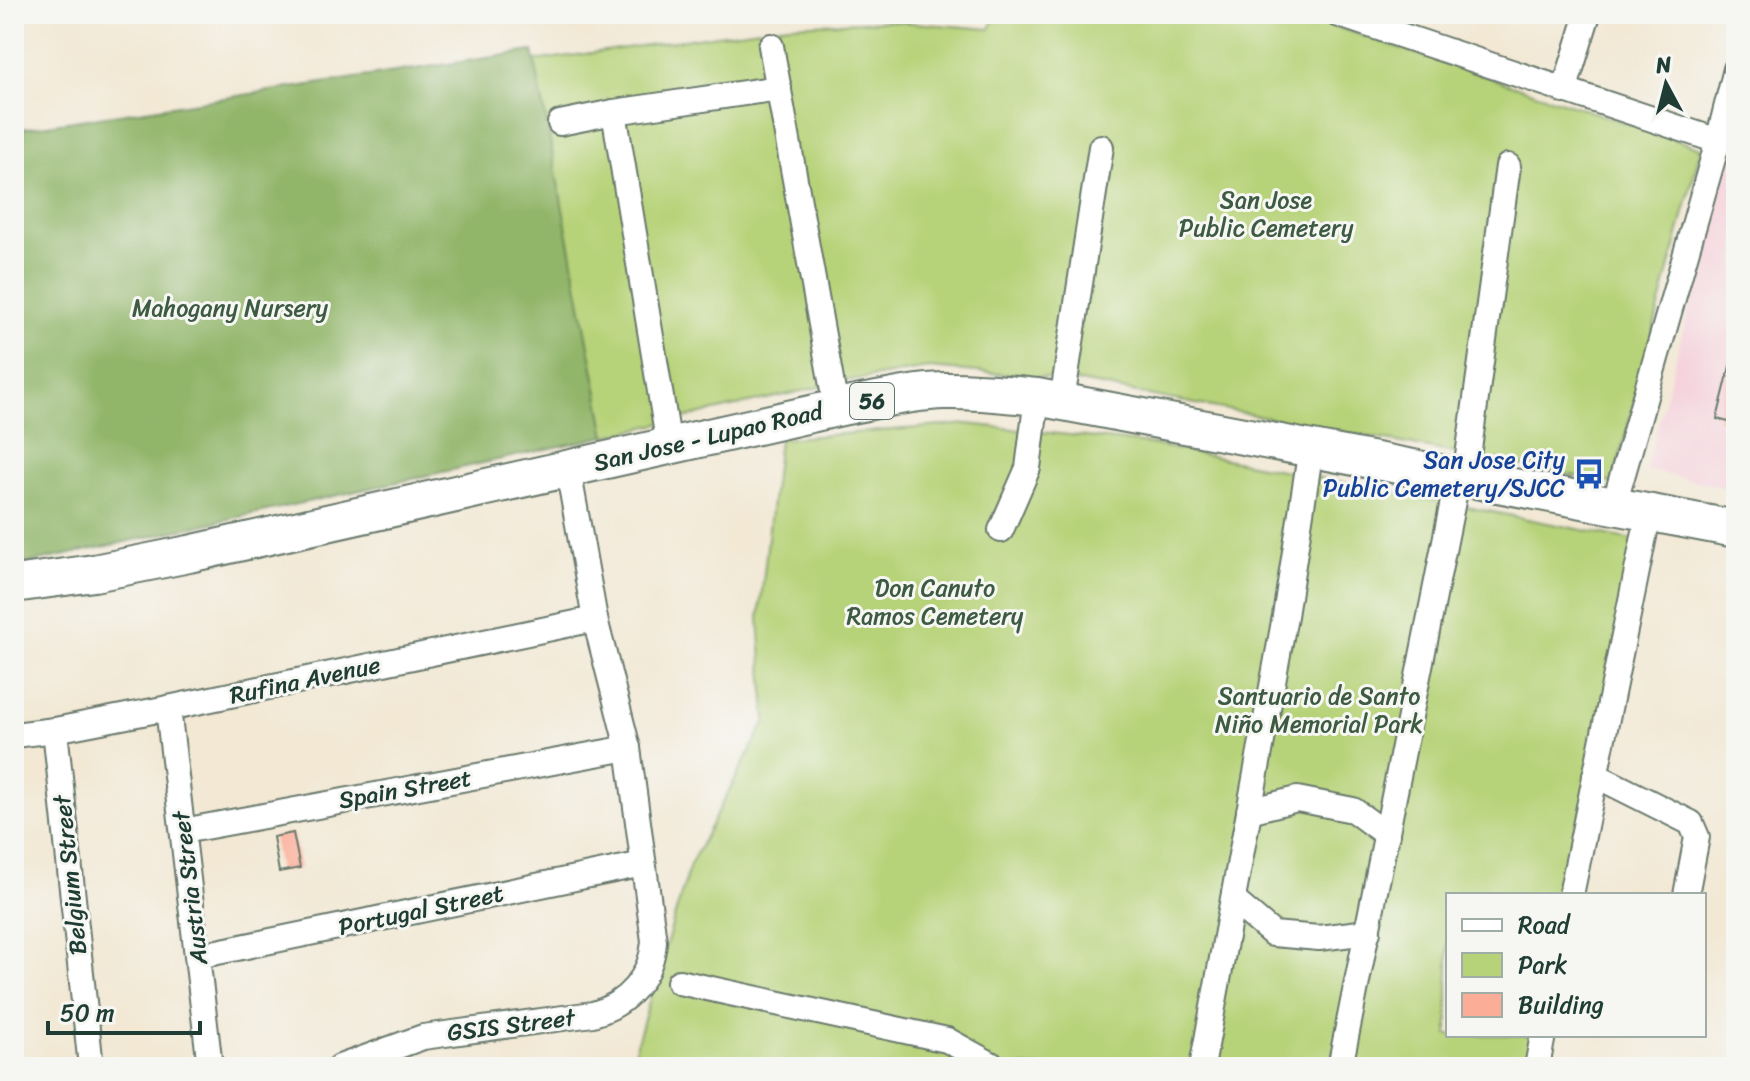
<svg xmlns="http://www.w3.org/2000/svg" width="1750" height="1081" font-family="Sriracha,sans-serif">
<style>
.built{fill:#f5cfda}
.green{fill:#b7d379;stroke:#6b8856;stroke-width:2}
.forest{fill:#91b569;stroke:#58794e;stroke-width:2}
.building{fill:#fcad98}
.lines{fill:none;stroke-linecap:round;stroke-linejoin:round}
.minor-casing{stroke:#69796c;stroke-width:28}
.highway-casing{stroke:#69796c;stroke-width:40}
.minor{stroke:#fff;stroke-width:24}
.highway{stroke:#fff;stroke-width:36}
.labels{text-anchor:middle;dominant-baseline:central;stroke-width:6;stroke-linejoin:round;paint-order:stroke}
.shield{fill:#f6f6f2;stroke:#60746d;stroke-width:2}
.shield-label{font-size:22px;font-weight:bold;fill:#1f3d34}
.park-label{font-size:24px;fill:#3d5b42;stroke:#f6f6f2}
.street-label{font-size:24px;fill:#1f3d34;stroke:#f6f6f2}
.transit-label{font-size:24px;fill:#164399;stroke:#f6f6f2;text-anchor:end}
</style>
<rect width="100%" height="100%" fill="#f6f6f2"/>
<filter id="ink" filterUnits="userSpaceOnUse"><feTurbulence type="fractalNoise" baseFrequency=".0125" numOctaves="2"/><feDisplacementMap in="SourceGraphic" scale="16" xChannelSelector="R" yChannelSelector="G"/><feConvolveMatrix kernelMatrix="1 2 1 2 8 2 1 2 1" color-interpolation-filters="sRGB"/></filter>
<filter id="wash" filterUnits="userSpaceOnUse"><feTurbulence type="fractalNoise" baseFrequency=".006" numOctaves="4" result="noise"/><feDisplacementMap in="SourceGraphic" scale="32" xChannelSelector="R" yChannelSelector="G"/><feGaussianBlur stdDeviation="1.8" result="paint"/><feColorMatrix in="noise" values="0 0 0 0 0 0 0 0 0 0 0 0 0 0 0 0 0 1.4 0 .05"/><feComposite in="paint" operator="in"/></filter>
<g filter="url(#wash)">
<rect width="100%" height="100%" fill="#f2e8d4"/>
<polygon class="built" points="1736,132 1736,490 1646,470"/>
<g class="green">
<polygon points="996,14 1297,14 1701,148 1613,483 1064,379 928,368 845,381 606,436 534,61 788,25 888,21 990,29"/>
<polygon points="968,424 1150,444 1638,541 1565,895 1448,895 1448,1035 1536,1035 1530,1067 657,1067 633,1056 690,865 766,721 759,618 779,439"/>
</g>
<polygon class="forest" points="533,51 606,436 16,566 14,544 14,130"/>
<g id="blocks">
<g class="building">
<polygon points="1735,346 1736,346 1736,424 1717,419"/>
<polygon points="293,833 300,868 279,872 273,837"/>
</g>
</g>
</g>
<g filter="url(#ink)">
<use href="#blocks" fill-opacity="0" stroke="#69796c" stroke-width="2"/>
<g class="lines">
<g class="minor-casing">
<g id="minor">
<polyline points="1337,14 1718,141"/>
<polyline points="771,46 836,408"/>
<polyline points="1564,91 1588,14"/>
<polyline points="614,112 669,446"/>
<polyline points="560,123 614,112 779,88"/>
<polyline points="1062,401 1101,147"/>
<polyline points="1465,478 1508,166"/>
<polyline points="1614,505 1718,141 1736,69"/>
<polyline points="1001,530 1028,468 1037,397"/>
<polyline points="168,708 210,1067"/>
<polyline points="55,730 91,1067"/>
<polyline points="14,735 55,730 168,708 595,619"/>
<polyline points="1595,775 1691,823 1697,837 1686,895"/>
<polyline points="1249,811 1297,799 1353,810 1387,835"/>
<polyline points="183,831 628,748"/>
<polyline points="1571,895 1649,512"/>
<polyline points="1233,900 1273,934 1319,938 1368,932"/>
<polyline points="198,956 643,864"/>
<polyline points="679,982 947,1040 996,1067"/>
<path d="M340,1067l83,-30 170,-23c34,-9 59,-38 61,-73l-26,-193 -33,-129 -27,-150"/>
<polyline points="1202,1067 1285,616 1311,448"/>
<polyline points="1340,1067 1458,476"/>
<polyline points="1537,1067 1543,1035"/>
</g>
</g>
<g class="highway-casing">
<path id="highway" d="M14,584l80,-11 95,-19 657,-148c32,-6 65,-14 98,-15 31,-1 62,3 93,6l699,132"/>
</g>
<use href="#minor" class="minor"/>
<use href="#highway" class="highway"/>
</g>
</g>
<defs>
<g id="bus-bare" transform="scale(2.4)"><path d="M-5-6H5V4H4V6H2V4H-2V6H-4V4H-5ZM-3.5-4V0h7V-4ZM-3.5 1.2v1.5H-2V1.2ZM2 1.2v1.5H3.5V1.2Z" fill="#1a4fb4" stroke="#f6f6f2" stroke-width="2.5" paint-order="stroke"/></g>
</defs>
<g fill-rule="evenodd">
<use href="#bus-bare" x="1589" y="474"/>
</g>
<g class="labels">
<rect class="shield" x="850" y="383" width="44" height="36" rx="6"/>
<g class="shield-label">
<text x="872" y="401">56</text>
</g>
<g class="park-label">
<text x="1266" y="200">San Jose<tspan x="1266" dy="28">Public Cemetery</tspan></text>
<text x="230" y="308">Mahogany Nursery</text>
<text x="935" y="588">Don Canuto<tspan x="935" dy="28">Ramos Cemetery</tspan></text>
<text x="1319" y="696">Santuario de Santo<tspan x="1319" dy="28">Niño Memorial Park</tspan></text>
</g>
<g class="street-label">
<text transform="translate(708 437) rotate(-13)">San Jose - Lupao Road</text>
<text transform="translate(305 680) rotate(-12)">Rufina Avenue</text>
<text transform="translate(405 789) rotate(-10)">Spain Street</text>
<text transform="translate(70 875) rotate(-96)">Belgium Street</text>
<text transform="translate(190 888) rotate(-97)">Austria Street</text>
<text transform="translate(421 910) rotate(-12)">Portugal Street</text>
<text transform="translate(511 1025) rotate(-7)">GSIS Street</text>
</g>
<g class="transit-label">
<text x="1565" y="460">San Jose City<tspan x="1565" dy="28">Public Cemetery/SJCC</tspan></text>
</g>
</g>
<rect width="1750" height="1081" fill="none" stroke="#f6f6f2" stroke-width="48"/>
<rect x="1446" y="893" width="260" height="144" fill="#f6f6f2" stroke="#a0aca6" stroke-width="2"/>
<rect x="1462" y="919" width="40" height="12" fill="#ffffff" stroke="#a0aca6" stroke-width="2"/>
<text x="1518" y="933" font-size="24" fill="#1f3d34">Road</text>
<rect x="1462" y="953" width="40" height="24" fill="#b7d379" stroke="#a0aca6" stroke-width="2"/>
<text x="1518" y="973" font-size="24" fill="#1f3d34">Park</text>
<rect x="1462" y="993" width="40" height="24" fill="#fcad98" stroke="#a0aca6" stroke-width="2"/>
<text x="1518" y="1013" font-size="24" fill="#1f3d34">Building</text>
<g transform="translate(1666 84) rotate(353)" stroke="#f6f6f2" stroke-width="6" paint-order="stroke">
<path d="M0-6L14 30L0 20L-14 30Z" fill="#1f3d34"/>
<text y="-12" font-size="22" font-weight="bold" text-anchor="middle" fill="#1f3d34">N</text>
</g>
<path d="M48 1021v12h152v-12" fill="none" stroke="#1f3d34" stroke-width="4"/>
<text x="60" y="1021" font-size="24" fill="#1f3d34" stroke="#f6f6f2" stroke-width="6" paint-order="stroke">50 m</text>
</svg>
